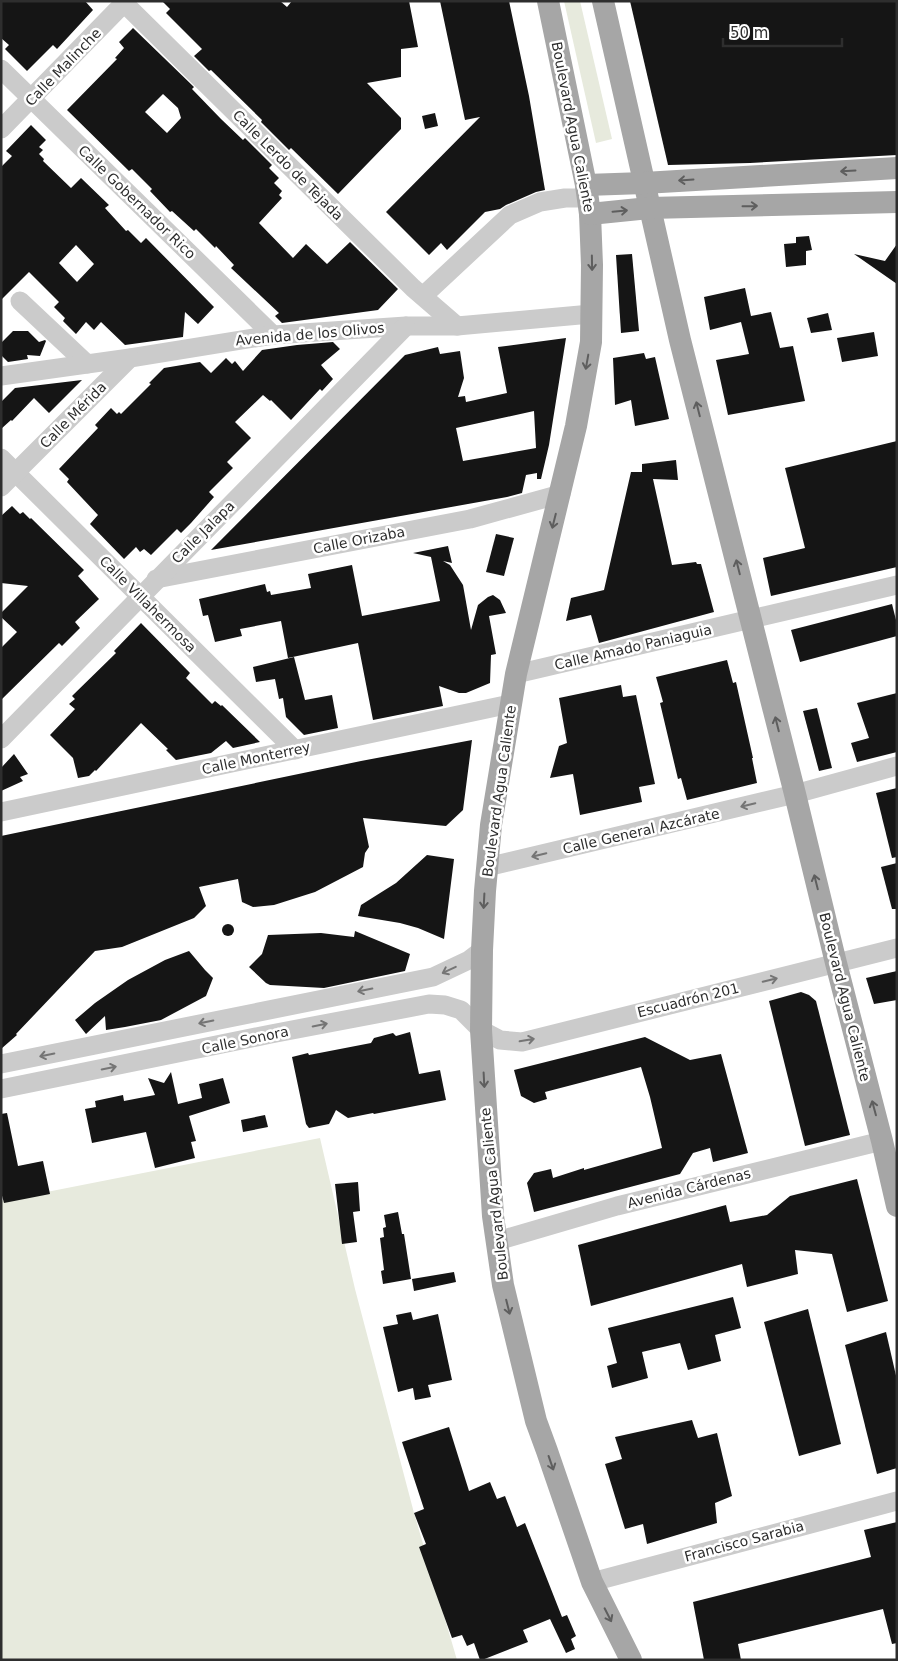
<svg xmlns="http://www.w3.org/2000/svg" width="898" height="1661" font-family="'DejaVu Sans',sans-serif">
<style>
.green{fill:#e7eadd}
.building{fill:#151515;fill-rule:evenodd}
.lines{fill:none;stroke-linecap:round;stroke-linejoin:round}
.minor{stroke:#cbcbcb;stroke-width:19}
.major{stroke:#a6a6a6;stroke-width:22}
.oneway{stroke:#5e5e5e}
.oneway2{stroke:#757575}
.labels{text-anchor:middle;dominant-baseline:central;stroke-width:5;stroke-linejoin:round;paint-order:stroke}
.street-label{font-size:14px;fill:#2e2e2e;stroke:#fff}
</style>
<rect width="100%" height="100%" fill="#fff"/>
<g class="green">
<polygon points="564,1 580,1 612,139 596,143"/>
<polygon points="320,1138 355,1289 414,1513 457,1660 1,1660 1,1201"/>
</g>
<g class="building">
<polygon points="1,1 85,1 93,10 57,49 53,45 27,71 5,49 9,45 1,38"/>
<polygon points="162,1 280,1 287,7 292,1 409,1 418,47 401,49 401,77 367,83 401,118 401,129 338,194 291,148 289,150 261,122 262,120 211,70 209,71 194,56 202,49 166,13 170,9"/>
<polygon points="440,1 509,1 529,96 545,190 536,192 506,205 500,209 485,212 447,250 441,243 429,255 386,212 480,117 465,120"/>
<polygon points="630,1 897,1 897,155 750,163 668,165"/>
<path d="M133,28l61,59 -2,2 29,30 22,21 2,-2 27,27 -3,3 10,10 -5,5 8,8 -3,4 3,3 -23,25 34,35 13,-14 21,20 23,-22 48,47 -20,21 -96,13 -7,-7 4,-3 -48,-45 3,-3 -18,-19 -1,2 -19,-19 -2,2 -22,-20 -2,1 -20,-21 2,-2 -20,-20 -3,2 -62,-61 50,-51 -2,-1 9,-10 -5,-6zM163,94l15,14 3,10 -14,15 -22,-21z"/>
<polygon points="435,113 438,126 425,129 422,116"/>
<path d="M31,125l15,15 -7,7 4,3 -4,4 5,5 -1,2 28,27 10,-10 28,27 -4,3 21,23 2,-1 13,13 5,-5 68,69 -16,17 -13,-12 -2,25 -58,8 -24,-23 -7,8 -8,-8 -10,12 -13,-13 2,-3 -11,-11 5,-5 -30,-30 -28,28v-133l11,-11 -6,-5zM76,245l18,19 -17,18 -18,-19z"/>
<polygon points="809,236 812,250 806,251 806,265 786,267 784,244 796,243 796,237"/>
<polygon points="897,244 897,284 854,254 885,261"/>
<polygon points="632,254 639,331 621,333 616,255"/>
<polygon points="745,288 751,316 771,312 780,348 793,346 805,401 728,415 716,360 749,354 741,322 710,330 704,297"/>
<polygon points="828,313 832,330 811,333 807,318"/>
<polygon points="13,331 28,331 39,342 45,340 46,341 40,356 27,355 28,359 8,362 1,355 1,343"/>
<polygon points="874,332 878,356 842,362 837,338"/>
<path d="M566,338l-17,107 -8,34h-4v-6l-11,2 -4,18 -15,4 -296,53 194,-195 33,-8 2,7 20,-3 4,27 -6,19 7,-1 1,6 41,-9 -9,-46zM534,411l2,37 -73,13 -7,-33z"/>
<polygon points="333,342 340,349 321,365 333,379 322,391 320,389 291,420 271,400 270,401 263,395 235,422 251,438 227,462 233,468 209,492 214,497 191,523 181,533 177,529 151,555 144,549 140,552 136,547 124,559 90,524 98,515 67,482 69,479 59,469 98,428 95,425 111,408 117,414 119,412 121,414 151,384 149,383 164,368 200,362 211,373 226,358 232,364 235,361 243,371 262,350 297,345"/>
<polygon points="644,353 646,359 655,357 669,419 635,426 631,400 615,405 613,358"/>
<polygon points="82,380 49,413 34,398 12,421 11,420 1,429 1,402 15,388"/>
<polygon points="897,441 897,567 771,596 763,558 805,548 785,468"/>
<polygon points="676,460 678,480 653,479 672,565 696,562 697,564 701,564 714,612 599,643 591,615 566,621 571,598 604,590 631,472 642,472 642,464"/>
<polygon points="12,506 20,514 23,512 30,519 31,518 84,570 78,576 99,599 75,622 80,628 62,646 59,643 1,700 1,648 17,632 1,617 1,613 28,586 1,583 1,516"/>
<polygon points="496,534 514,538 504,576 486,572"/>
<polygon points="448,546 452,563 443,561 450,565 463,585 471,630 478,605 488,597 493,595 500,600 506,613 489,616 496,654 491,655 490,683 466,693 459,693 439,686 443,706 373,720 358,643 288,658 281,621 240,629 242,636 215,642 208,615 203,616 199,599 265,584 267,592 270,591 271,595 311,588 308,574 352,565 362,616 440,601 431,557 413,553"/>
<polygon points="892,604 897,624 897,636 800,662 791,630"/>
<polygon points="141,623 190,673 186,678 212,704 215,701 221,706 222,705 260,742 233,748 226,741 211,753 176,760 166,750 168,749 141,723 96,771 95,770 89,776 78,778 73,758 50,735 75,709 69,704 75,699 72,696 116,653 114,651"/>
<polygon points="294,657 305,700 332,695 338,728 304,735 286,717 283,698 279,699 275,679 256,682 253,667"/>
<polygon points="727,660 733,683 736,682 753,758 752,758 757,783 687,800 681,778 678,779 660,703 663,702 656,677"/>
<polygon points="621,685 623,697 636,695 655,784 639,787 642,802 580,815 573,774 550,778 559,746 567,743 559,698"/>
<polygon points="897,693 897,752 857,762 851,743 869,738 857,703"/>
<polygon points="817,708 832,768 819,771 803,711"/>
<polygon points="472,740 463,810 446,826 363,818 369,847 365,853 363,867 315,892 274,905 253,907 242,902 238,879 199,887 206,906 194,918 122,947 95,951 16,1034 17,1035 1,1049 1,836 361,761"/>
<polygon points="14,754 28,774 20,777 23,781 1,791 1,768"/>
<polygon points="897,788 897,857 892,858 876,793"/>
<polygon points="427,855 454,859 444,939 418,928 400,923 358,916 361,905 396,883"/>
<polygon points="897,863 897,909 892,909 881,867"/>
<circle cx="228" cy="930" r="6"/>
<polygon points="355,931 410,954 405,971 324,988 270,985 266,983 249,967 262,954 268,935 321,933 354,937"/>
<polygon points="189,951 205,970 213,978 206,996 161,1020 125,1027 106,1030 105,1016 86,1034 75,1020 95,1003 128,980 165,960"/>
<polygon points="897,971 897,1000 874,1004 866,978"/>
<polygon points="801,992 809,995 816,1001 850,1135 805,1146 769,1001"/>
<polygon points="410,1032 419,1074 440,1070 446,1100 374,1114 373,1113 348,1118 336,1110 329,1124 309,1128 306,1124 292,1057 308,1053 309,1055 371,1043 374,1038 393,1033 396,1036"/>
<polygon points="645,1037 690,1060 721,1054 748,1153 713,1162 710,1148 693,1153 680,1174 534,1212 527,1183 534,1173 551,1169 553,1178 584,1168 584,1170 662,1148 650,1097 641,1067 545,1092 547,1099 534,1103 521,1096 514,1070"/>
<polygon points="171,1072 178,1104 202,1098 199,1084 223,1078 230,1103 189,1116 196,1141 191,1142 195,1158 155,1168 146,1132 92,1143 85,1109 96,1107 95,1101 123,1095 124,1101 155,1095 148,1078 164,1083"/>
<polygon points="7,1113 18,1166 43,1161 50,1194 4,1203 1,1192 1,1114"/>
<polygon points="265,1115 268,1127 243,1132 241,1120"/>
<polygon points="857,1179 888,1301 847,1312 832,1254 795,1250 798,1274 747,1287 742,1264 591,1306 578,1245 726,1205 730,1222 767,1215 790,1196"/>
<polygon points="358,1182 360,1211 353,1212 357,1242 342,1244 335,1184"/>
<polygon points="398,1212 402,1234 404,1234 411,1279 383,1284 381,1271 384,1270 380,1238 384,1237 383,1228 386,1227 384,1215"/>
<polygon points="454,1272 456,1282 414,1291 412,1279"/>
<polygon points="733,1297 741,1328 715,1335 721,1361 688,1370 680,1343 642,1352 648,1378 612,1388 607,1366 617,1363 608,1328"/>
<polygon points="808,1309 841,1444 799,1456 764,1322"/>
<polygon points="411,1312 413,1320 438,1314 452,1380 428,1385 431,1397 415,1400 413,1388 398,1392 383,1327 398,1324 396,1315"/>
<polygon points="886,1332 897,1380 897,1468 877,1474 845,1345"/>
<polygon points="692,1420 698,1438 717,1433 732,1496 715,1503 717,1523 647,1544 643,1524 625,1529 605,1464 622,1459 615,1437"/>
<polygon points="449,1427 469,1491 490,1482 497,1499 505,1496 517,1527 525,1523 562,1617 567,1615 576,1636 571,1639 575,1649 566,1653 550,1619 523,1630 528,1642 482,1660 480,1660 474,1643 467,1646 462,1635 452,1638 419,1547 426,1544 414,1513 424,1509 402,1442"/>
<polygon points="897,1522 897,1643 892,1644 883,1609 738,1644 741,1660 704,1660 693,1602 871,1557 864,1530"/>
</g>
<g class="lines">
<g class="minor">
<polyline points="122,1 413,288 457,326"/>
<polyline points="1,69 273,335"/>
<polyline points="1,129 124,3"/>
<polyline points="423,296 510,215 540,202 565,198 588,198"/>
<polyline points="20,301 87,364"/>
<polyline points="1,376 130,358 273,335 406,326 457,326 591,314"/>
<polyline points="1,458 295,750"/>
<polyline points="1,487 130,358"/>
<polyline points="156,579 470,519 561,494"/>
<polyline points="516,674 897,585"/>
<polyline points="1,739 406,326"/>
<polyline points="1,812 510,704"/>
<polyline points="487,867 795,794 897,766"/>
<polyline points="1,1064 433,977 469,960 482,950"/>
<polyline points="1,1089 271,1034 429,1004 445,1005 461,1010 481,1030 500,1040 522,1042 897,948"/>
<polyline points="497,1241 617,1206 882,1141"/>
<polyline points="592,1582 897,1501"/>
</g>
<g class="major">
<polyline points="548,1 586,185 590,214 592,265 591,342 576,426 516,674 491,825 485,891 482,950 481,1030 493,1216 503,1285 536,1421 547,1451 592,1582 631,1660"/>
<polyline points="603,1 680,340 795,794 836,963 882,1141 897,1206"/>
<polyline points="586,185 644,183 897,168"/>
<polyline points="590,214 649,208 897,202"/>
</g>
</g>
<defs><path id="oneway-shaft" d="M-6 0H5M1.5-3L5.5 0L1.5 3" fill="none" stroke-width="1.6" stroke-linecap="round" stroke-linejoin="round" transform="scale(1.25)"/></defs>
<g class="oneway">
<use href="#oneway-shaft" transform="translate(848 171) rotate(177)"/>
<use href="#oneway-shaft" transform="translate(686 180) rotate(176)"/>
<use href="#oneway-shaft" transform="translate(750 206) rotate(-1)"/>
<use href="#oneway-shaft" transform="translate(620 211) rotate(-5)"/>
<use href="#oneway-shaft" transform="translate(592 263) rotate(89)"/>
<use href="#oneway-shaft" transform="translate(587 362) rotate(100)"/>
<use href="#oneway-shaft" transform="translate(698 409) rotate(-104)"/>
<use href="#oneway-shaft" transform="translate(554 521) rotate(104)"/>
<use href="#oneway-shaft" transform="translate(738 567) rotate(-104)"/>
<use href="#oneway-shaft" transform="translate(777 724) rotate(-104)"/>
<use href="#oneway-shaft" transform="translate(816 882) rotate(-104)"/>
<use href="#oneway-shaft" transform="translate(484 901) rotate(93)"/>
<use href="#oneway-shaft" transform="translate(484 1080) rotate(87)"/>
<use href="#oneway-shaft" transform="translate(874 1108) rotate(-105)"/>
<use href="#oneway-shaft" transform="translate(508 1307) rotate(76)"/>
<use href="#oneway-shaft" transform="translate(551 1463) rotate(71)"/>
<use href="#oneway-shaft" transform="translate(608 1615) rotate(63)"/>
</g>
<g class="oneway2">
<use href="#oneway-shaft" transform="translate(748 805) rotate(167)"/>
<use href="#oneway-shaft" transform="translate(539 855) rotate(167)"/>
<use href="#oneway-shaft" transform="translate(449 970) rotate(155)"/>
<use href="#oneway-shaft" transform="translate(770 980) rotate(-14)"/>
<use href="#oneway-shaft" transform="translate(365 990) rotate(169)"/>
<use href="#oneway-shaft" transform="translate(206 1022) rotate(168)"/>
<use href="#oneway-shaft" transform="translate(320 1025) rotate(-11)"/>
<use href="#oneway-shaft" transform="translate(527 1040) rotate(-10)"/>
<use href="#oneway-shaft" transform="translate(47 1055) rotate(168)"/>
<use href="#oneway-shaft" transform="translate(109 1068) rotate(-11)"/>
</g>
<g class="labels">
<g class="street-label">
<text transform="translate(63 67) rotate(-46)">Calle Malinche</text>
<text transform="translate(573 127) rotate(79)">Boulevard Agua Caliente</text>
<text transform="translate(288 165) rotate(45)">Calle Lerdo de Tejada</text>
<text transform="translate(137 202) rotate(44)">Calle Gobernador Rico</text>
<text transform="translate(310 334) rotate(-5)">Avenida de los Olivos</text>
<text transform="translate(73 415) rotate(-45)">Calle Mérida</text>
<text transform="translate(203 532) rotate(-45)">Calle Jalapa</text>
<text transform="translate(359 540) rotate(-11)">Calle Orizaba</text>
<text transform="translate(148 604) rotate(45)">Calle Villahermosa</text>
<text transform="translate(633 647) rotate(-13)">Calle Amado Paniaguia</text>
<text transform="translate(256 758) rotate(-12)">Calle Monterrey</text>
<text transform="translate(499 791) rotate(-82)">Boulevard Agua Caliente</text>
<text transform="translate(641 831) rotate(-13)">Calle General Azcárate</text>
<text transform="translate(845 997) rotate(76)">Boulevard Agua Caliente</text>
<text transform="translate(688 1000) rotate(-14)">Escuadrón 201</text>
<text transform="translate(245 1040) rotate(-12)">Calle Sonora</text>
<text transform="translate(689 1188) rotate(-14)">Avenida Cárdenas</text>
<text transform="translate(494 1194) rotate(-96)">Boulevard Agua Caliente</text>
<text transform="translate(744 1541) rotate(-15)">Francisco Sarabia</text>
</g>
</g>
<rect width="898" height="1661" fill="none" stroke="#2e2e2e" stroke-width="5"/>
<path d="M723 38v8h119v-8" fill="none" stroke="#2e2e2e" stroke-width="2.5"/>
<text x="730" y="38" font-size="15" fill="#2e2e2e" stroke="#ffffff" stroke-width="4" paint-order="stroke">50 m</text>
</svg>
